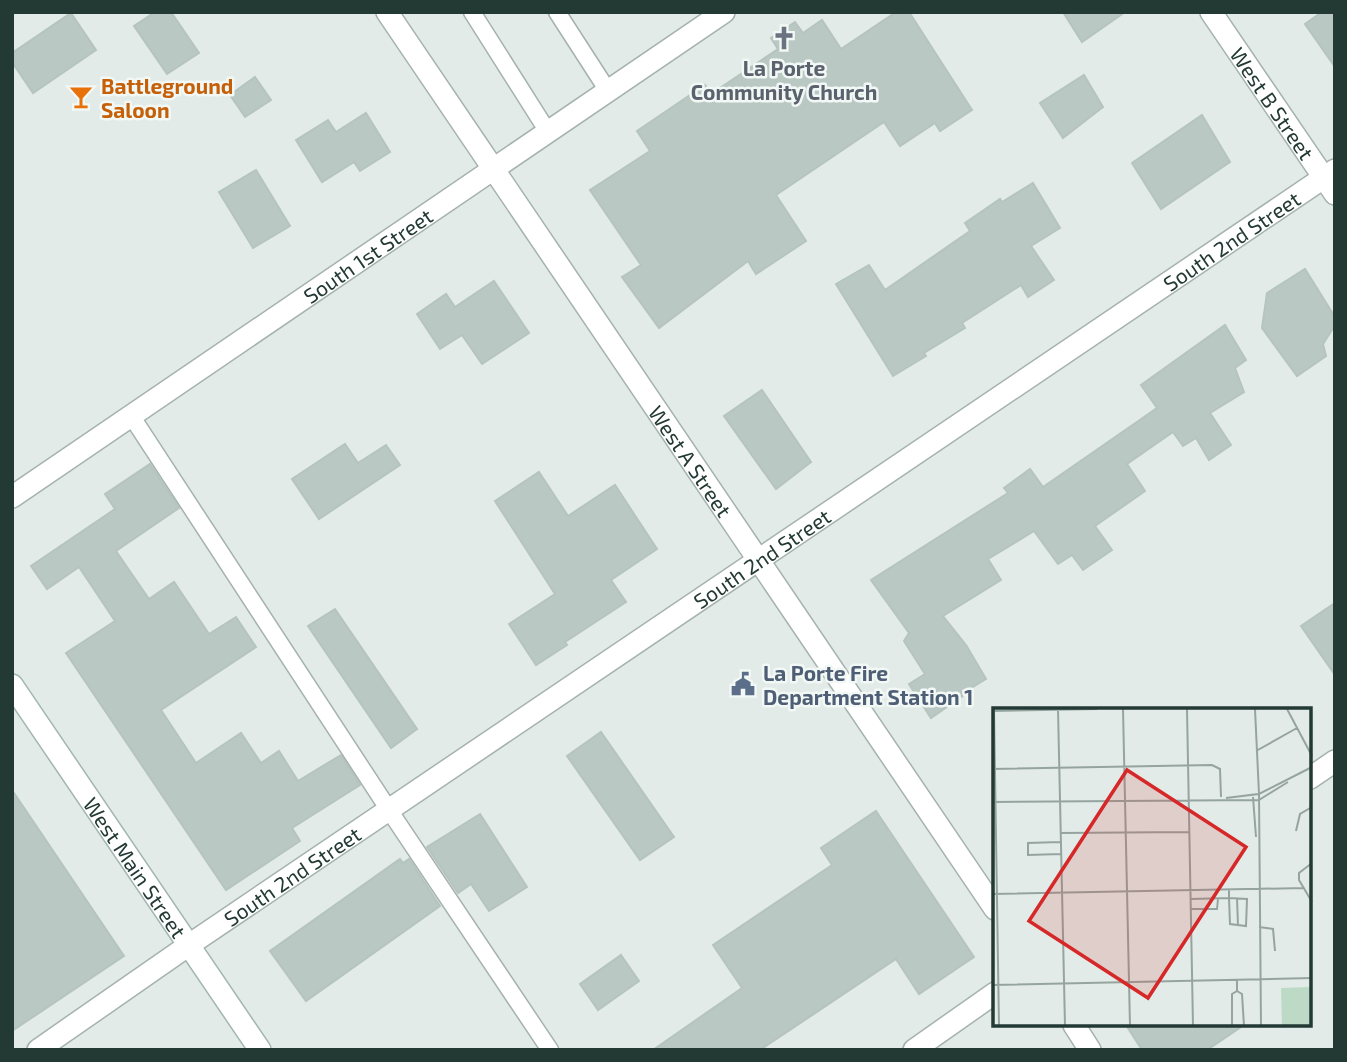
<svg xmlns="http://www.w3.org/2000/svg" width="1347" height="1062" font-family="'Exo 2',sans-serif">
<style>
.building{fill:#bac8c3;stroke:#b5c4be;stroke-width:2}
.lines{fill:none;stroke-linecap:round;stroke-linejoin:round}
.service-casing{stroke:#a5b2ae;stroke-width:19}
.minor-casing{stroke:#a5b2ae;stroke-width:24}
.secondary-casing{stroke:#a1b6af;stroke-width:24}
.service{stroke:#fff;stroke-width:16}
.minor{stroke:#fff;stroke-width:21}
.secondary{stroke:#fff;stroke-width:21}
.labels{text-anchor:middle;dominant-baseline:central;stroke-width:5;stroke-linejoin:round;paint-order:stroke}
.worship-label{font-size:21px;font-weight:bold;fill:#5b616d;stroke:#f2f8f5}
.food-label{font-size:21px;font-weight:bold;fill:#c56008;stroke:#f2f8f5;text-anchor:start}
.street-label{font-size:21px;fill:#233a34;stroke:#f2f8f5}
.service-label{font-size:21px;font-weight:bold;fill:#4e5e75;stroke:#f2f8f5;text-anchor:start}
.inset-road{fill:none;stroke:#96a49f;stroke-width:2}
.view{fill:#d62828;fill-opacity:0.15;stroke:#d62828;stroke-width:3.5}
.inset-edge{fill:none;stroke:#233a34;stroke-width:3.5}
</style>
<rect width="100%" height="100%" fill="#e2ebe7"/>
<g class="building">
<polygon points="155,12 171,12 199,53 167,74 134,26"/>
<polygon points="896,12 909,12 972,110 940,131 935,123 900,146 884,122 776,195 806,241 756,274 748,261 659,328 622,277 641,265 590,190 650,151 637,131 705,85 711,94 778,49 771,38 795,22 803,33 822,20 841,49"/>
<polygon points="1063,12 1125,12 1082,42"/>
<polygon points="1322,12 1335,12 1335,67 1305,24"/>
<polygon points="71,13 96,50 33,93 12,62 12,53"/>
<polygon points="1084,75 1103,107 1063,138 1040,103"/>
<polygon points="255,77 271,100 245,117 230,95"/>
<polygon points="366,113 390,152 360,171 354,162 322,182 296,140 328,120 336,132"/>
<polygon points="1202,115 1230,162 1161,209 1132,163"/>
<polygon points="256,170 290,226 253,248 219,192"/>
<polygon points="1033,183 1060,228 1031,246 1054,280 1028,297 1021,285 962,323 965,328 924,353 926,356 893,376 836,284 869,265 885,290 970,231 965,223 1000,199 1002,202"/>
<polygon points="1305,269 1335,317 1335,325 1323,344 1326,356 1297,376 1262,328 1267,293"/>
<polygon points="494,281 529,333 482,364 462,335 440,349 417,314 446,294 455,307"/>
<polygon points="1225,325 1246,360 1235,368 1244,392 1210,413 1231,445 1209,460 1196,438 1183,446 1173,432 1127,464 1145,491 1095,526 1112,550 1083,570 1072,555 1058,564 1034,531 988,559 1001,580 943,616 966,645 986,679 963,693 964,695 931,718 909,684 925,674 904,641 909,633 871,580 1008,493 1004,488 1030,469 1043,487 1157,408 1141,385"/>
<polygon points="762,390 811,462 776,489 724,416"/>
<polygon points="345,444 358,463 386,445 400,465 319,519 292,479"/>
<polygon points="150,464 179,508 116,551 149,599 174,582 209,634 236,617 256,647 161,710 196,763 241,733 261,763 279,751 298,781 341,755 360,785 292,828 300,841 226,890 66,653 115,621 79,567 47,589 31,566 115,509 105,494"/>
<polygon points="539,472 568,516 615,485 657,549 611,580 626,602 565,642 567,645 536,665 509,624 555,594 495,501"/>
<polygon points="1335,603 1335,675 1301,626"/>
<polygon points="335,609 417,729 391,748 308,626"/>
<polygon points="601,732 674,837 640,860 567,756"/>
<polygon points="12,790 124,956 12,1031"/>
<polygon points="876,811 974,957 919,994 896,959 760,1050 653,1050 742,988 713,945 832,865 821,848"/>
<polygon points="480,814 527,887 489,911 471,884 458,893 427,847"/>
<polygon points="400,859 403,863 409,859 440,906 306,1001 270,951"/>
<polygon points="621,955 639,981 598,1010 580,984"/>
<polygon points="1126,1025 1244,1025 1207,1050 1142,1050"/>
</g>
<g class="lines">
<g class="service-casing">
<g id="service">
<polyline points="472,12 548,132"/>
<polyline points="557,12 608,91"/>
<polyline points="132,417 389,810 550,1050"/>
</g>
</g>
<g class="minor-casing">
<g id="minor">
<path id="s1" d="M387,12l608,897"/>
<path id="s2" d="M1211,12l124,182"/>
<path id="s3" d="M12,497l712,-485"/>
<polyline points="1310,778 1335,761"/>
<polyline points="1074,1025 1090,1050"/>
<path id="s4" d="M38,1050l151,-105 1146,-775"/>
<polyline points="914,1050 995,993"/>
</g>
</g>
<g class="secondary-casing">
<g id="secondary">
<path id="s5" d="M12,685l248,365"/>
</g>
</g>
<use href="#service" class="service"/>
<use href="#minor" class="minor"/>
<use href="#secondary" class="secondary"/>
</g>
<defs>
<g id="church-bare" transform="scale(1.89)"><path d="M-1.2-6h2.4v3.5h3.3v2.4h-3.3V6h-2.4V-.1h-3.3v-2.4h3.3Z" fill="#6b7280" stroke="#f2f8f5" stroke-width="2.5" paint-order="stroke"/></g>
<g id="bar-bare" transform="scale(1.89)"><path d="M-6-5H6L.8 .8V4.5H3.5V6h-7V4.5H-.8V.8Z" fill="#e8710a" stroke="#f2f8f5" stroke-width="2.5" paint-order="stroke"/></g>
<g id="civic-bare" transform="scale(1.89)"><path d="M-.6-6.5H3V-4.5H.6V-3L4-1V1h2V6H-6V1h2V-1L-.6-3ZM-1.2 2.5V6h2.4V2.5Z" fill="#5c6f8a" stroke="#f2f8f5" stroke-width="2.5" paint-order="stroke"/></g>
</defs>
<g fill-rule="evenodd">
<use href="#church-bare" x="784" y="38"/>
<use href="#bar-bare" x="81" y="97"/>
<use href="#civic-bare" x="743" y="684"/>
</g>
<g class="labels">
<g class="worship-label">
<text x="784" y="67">La Porte<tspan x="784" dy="24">Community Church</tspan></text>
</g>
<g class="food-label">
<text x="101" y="85">Battleground<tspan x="101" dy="24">Saloon</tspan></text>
</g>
<g class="street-label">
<text stroke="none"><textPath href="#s2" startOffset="110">West B Street</textPath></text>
<text stroke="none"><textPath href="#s4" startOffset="1442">South 2nd Street</textPath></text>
<text stroke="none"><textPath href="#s3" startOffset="430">South 1st Street</textPath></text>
<text stroke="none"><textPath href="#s1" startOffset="542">West A Street</textPath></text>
<text stroke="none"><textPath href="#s4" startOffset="875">South 2nd Street</textPath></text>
<text stroke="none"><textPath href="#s5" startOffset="220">West Main Street</textPath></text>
<text stroke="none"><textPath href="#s4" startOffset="308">South 2nd Street</textPath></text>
</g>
<g class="service-label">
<text x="763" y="672">La Porte Fire<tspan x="763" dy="24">Department Station 1</tspan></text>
</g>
</g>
<g transform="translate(993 708)">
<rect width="318" height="318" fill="#e2ebe7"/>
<path d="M318,279v39h-29l-1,-38z" fill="#bcdac5"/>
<path class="inset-road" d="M1,1l5,317M65,1l7,317M130,1l7,317M194,1l6,317M262,1l4,85 53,-27M294,1l25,47M0,3l104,-2M263,43l41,-23M0,61l219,-4 8,4 1,28M260,89l3,40M233,90l33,-4 2,232M266,92l29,-18M0,94l266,-2M303,123l4,-17 12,-7M67,125l129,-1M67,134l-32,1v12l33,-1M319,155l-13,10v7l13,22M0,186l311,-6M236,190l18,1 -1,27 -16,-2zM244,190l1,28M198,191l38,-1v-9M198,201h26l1,-10M266,219l14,2 2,22M0,277l319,-7M244,283l5,3 2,32M239,318v-32l5,-3v-11"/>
<path class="view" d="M134,62l119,77 -98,151 -119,-77z"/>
<rect width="318" height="318" class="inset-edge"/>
</g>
<rect width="1347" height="1062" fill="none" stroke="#233a34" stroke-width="28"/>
</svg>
